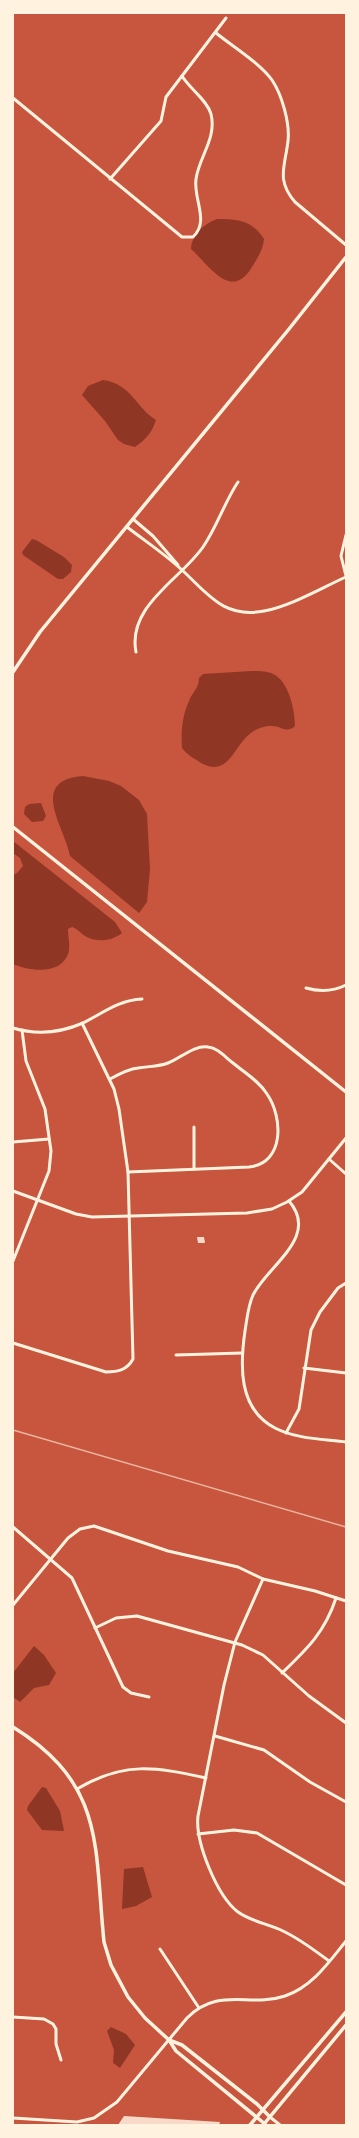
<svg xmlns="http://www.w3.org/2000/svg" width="359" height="2138" font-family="Poppins,sans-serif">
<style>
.water{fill:#8f3625}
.building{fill:#f7dbc8}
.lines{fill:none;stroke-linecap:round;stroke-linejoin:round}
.minor{stroke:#fff3e0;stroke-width:3}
.tertiary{stroke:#fff3e0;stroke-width:3.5}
.rail{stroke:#e9b49f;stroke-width:1.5}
</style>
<rect width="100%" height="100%" fill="#c8553d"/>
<g class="water">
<path d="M217,219c20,0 35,1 47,20 -1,11 -6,18 -12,28 -21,35 -43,-2 -61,-18 1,-15 13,-25 26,-30z"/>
<path d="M103,380c30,5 31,26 53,40 -4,13 -11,20 -21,27l-11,-3 -6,-4 -13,-19 -23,-26 6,-9z"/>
<polygon points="32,539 36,540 64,557 72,565 71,572 63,579 58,579 23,555 22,552"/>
<path d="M252,671c7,0 15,0 21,3 16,7 22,37 22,52 -8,8 -14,0 -23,0 -3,-1 -8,1 -12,2 -27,9 -27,52 -59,35 -7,-5 -14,-8 -19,-15 -1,-17 0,-31 7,-47 3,-9 10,-12 10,-23l4,-4z"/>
<path d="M83,776l26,5 12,5 18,14 8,14 3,55 -3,33 -8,11 -69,-57c-4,-27 -43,-76 13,-80z"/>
<polygon points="41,803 46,816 43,821 32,822 24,814 25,807 29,804"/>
<path d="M13,841l102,81 7,11c-10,8 -25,10 -37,3 -5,-3 -8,-8 -13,-9l-4,2c0,8 2,15 1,22 -6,24 -38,21 -56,13v-89l4,-2 6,-7 -3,-8 -7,-5z"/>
<polygon points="34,1646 44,1655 56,1673 49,1685 34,1688 20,1702 13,1697 13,1673"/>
<polygon points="42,1787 46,1788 60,1811 64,1831 42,1830 27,1810 28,1806"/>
<polygon points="143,1867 152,1897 136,1906 122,1909 124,1869"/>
<polygon points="111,2027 126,2034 135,2045 120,2068 113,2063 114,2050 107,2031"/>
</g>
<g class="building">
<polygon points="197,1237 204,1237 205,1243 198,1243"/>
<polygon points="124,2116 220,2122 219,2125 118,2125"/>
</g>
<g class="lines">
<g class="minor">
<path d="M216,33c16,13 44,30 56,47 10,15 18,43 16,61 -3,26 -12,39 7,61l51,43"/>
<path d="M13,98l169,139h11c17,-16 0,-38 3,-58 3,-22 21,-41 15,-65 -4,-14 -21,-25 -29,-38"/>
<polyline points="110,179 161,121 166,97 226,18"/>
<polyline points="133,519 153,536 178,565"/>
<path d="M127,527c18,14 38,27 55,43 26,24 42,49 82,41 27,-5 57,-23 82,-34"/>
<polyline points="346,535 341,556 346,576"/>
<path d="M136,652c-9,-46 45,-73 67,-105 14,-20 21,-44 35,-65"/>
<path d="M306,988c14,4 26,4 40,-3"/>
<path d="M13,1028c23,7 47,5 70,-5 20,-10 36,-23 59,-24"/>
<path d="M110,1079c9,-5 18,-10 28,-11 11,-2 20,-1 30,-5 13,-5 26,-18 40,-16 10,1 17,10 25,16 12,10 26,18 34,31 16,23 18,69 -18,73l-121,5"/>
<polyline points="13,1142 49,1139"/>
<polyline points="329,1159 346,1174"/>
<polyline points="194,1169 194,1127"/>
<polyline points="13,1191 76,1214 92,1217 247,1213 272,1209 287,1202 302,1192 346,1138"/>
<path d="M289,1201c31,36 -21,64 -36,94 -5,11 -6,24 -8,36 -5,34 -7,78 30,97 21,11 48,11 71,14"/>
<polyline points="13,1261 49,1171 51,1151 45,1109 26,1061 22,1030"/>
<path d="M13,1343l93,29c12,0 21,-2 27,-13l-5,-187 -9,-63 -5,-20 -32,-66"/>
<polyline points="176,1355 242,1353"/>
<polyline points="304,1368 346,1373"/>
<polyline points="286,1433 299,1409 311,1330 320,1312 338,1288 346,1283"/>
<polyline points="13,1527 72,1578 123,1687 131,1693 149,1697"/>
<path d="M263,1579l-28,63 -11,43 -26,131c-3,26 19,80 40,96 14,10 31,12 45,19 17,8 31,19 46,30"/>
<polyline points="13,1605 68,1538 80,1529 94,1526 168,1551 238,1567 263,1579 315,1591 346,1601"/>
<polyline points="95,1628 116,1618 137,1616 242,1645 263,1655 309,1696 346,1723"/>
<path d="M282,1673c25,-24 43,-41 54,-75"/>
<polyline points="215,1736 264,1750 310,1782 346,1802"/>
<path d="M77,1789c47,-28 78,-22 129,-11"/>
<polyline points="198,1834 234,1830 257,1833 346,1885"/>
<polyline points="160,1949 199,2008"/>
<polyline points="13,2017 44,2019 53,2024 56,2029 56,2044 61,2060"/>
<polyline points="270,2117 280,2125"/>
<path d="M13,2118l64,4 17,-4 23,-16 70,-84c32,-32 62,-10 98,-22 27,-9 44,-34 61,-55"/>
</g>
<g class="tertiary">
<polyline points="13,672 40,632 289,329 346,257"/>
<polyline points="13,827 346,1092"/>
<path d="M13,1727c93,58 81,119 91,215l7,23 17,32 17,21 24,22 7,11 89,73"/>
<polyline points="169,2040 182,2045 257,2104 270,2117"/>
<polyline points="264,2124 346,2025"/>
<polyline points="250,2125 346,2012"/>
</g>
<polyline class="rail" points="13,1430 346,1527"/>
</g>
<rect width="359" height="2138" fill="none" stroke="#fff3e0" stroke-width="28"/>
</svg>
